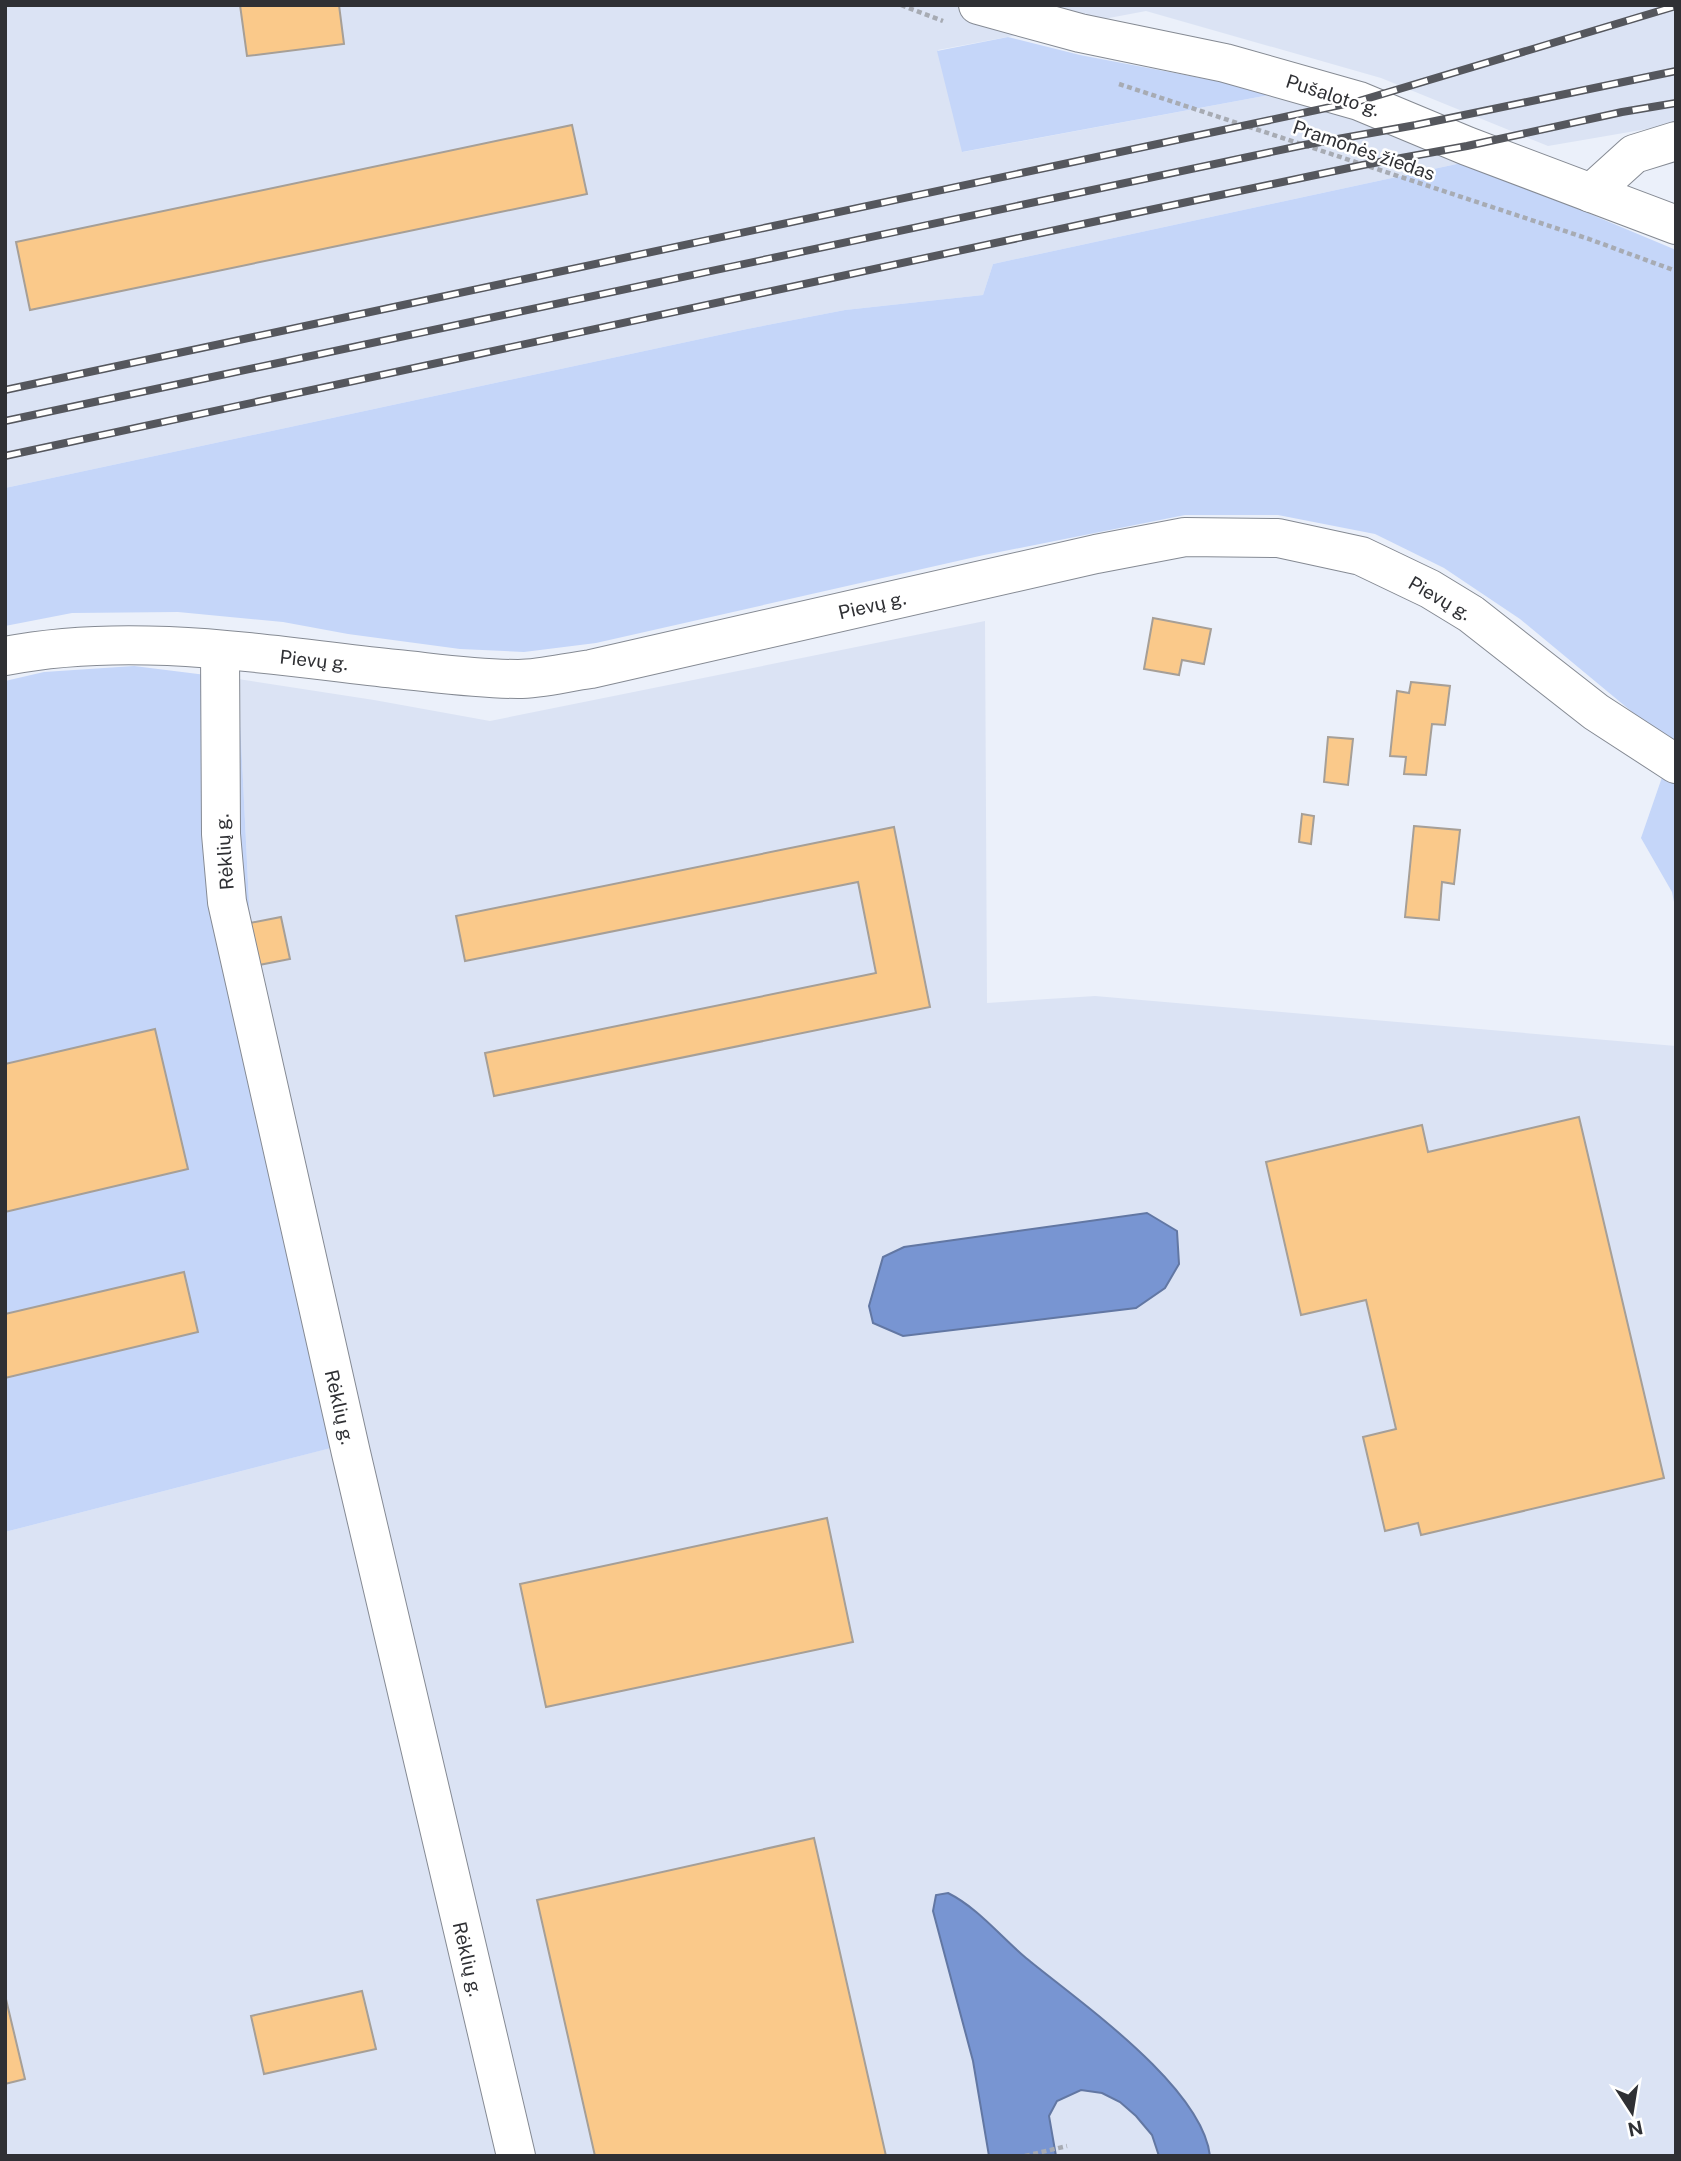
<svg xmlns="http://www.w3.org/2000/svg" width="1681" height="2161" font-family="'Public Sans',sans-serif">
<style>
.built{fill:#dbe3f4}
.green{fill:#c5d6f9}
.water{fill:#7895d2;stroke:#6277a3;stroke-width:2}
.building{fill:#fac98a;stroke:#a69f97;stroke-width:2}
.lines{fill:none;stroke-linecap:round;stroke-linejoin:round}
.minor-casing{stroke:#858a93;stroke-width:40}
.major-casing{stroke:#858a93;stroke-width:40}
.path{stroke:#a7abb3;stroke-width:4.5;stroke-dasharray:5 3.5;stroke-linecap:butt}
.minor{stroke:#fff;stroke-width:38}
.major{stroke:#fff;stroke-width:38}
.rail-casing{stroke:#55575d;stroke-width:8}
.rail{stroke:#fff;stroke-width:5;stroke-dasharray:16;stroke-linecap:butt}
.labels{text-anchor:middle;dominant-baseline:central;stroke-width:5;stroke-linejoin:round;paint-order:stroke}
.street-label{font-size:19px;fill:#2f3034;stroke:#fff}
</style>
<rect width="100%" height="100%" fill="#ebf0fa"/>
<g class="built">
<polygon points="5,5 1676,5 1676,124 1548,146 1381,78 1146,11 938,50 963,152 1280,93 1466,162 993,264 983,295 845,310 747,329 5,488"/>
<polygon points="985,621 987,1003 1095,996 1676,1046 1676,2156 5,2156 5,1532 365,1439 250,923 238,679 374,700 490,721"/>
</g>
<g class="green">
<polygon points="1008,37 1080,55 1280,93 962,152 937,51"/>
<polygon points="1466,162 1676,250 1676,741 1643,721 1520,619 1444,568 1375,534 1278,515 1185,515 984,555 596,643 524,652 460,649 348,634 283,622 178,612 72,613 5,626 5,488 747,329 845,310 983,295 993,264"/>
<polygon points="134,666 238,679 250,923 366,1439 5,1532 5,681 44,672"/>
<polygon points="1676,759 1676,912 1672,892 1641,838 1668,760"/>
</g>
<g class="water">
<polygon points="1147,1213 1177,1231 1179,1264 1165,1288 1136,1308 903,1336 873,1323 869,1306 883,1257 904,1247"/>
<path d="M948,1893c30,15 52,43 78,65 52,43 176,128 184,198h-51l-7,-21 -16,-19 -16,-14 -18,-9 -21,-3 -24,11 -8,15 7,40h-67l-16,-95 -40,-150 3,-16z"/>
</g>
<g class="building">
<polygon points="240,5 339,5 344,44 247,56"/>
<polygon points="572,125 587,194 30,310 16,242"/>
<polygon points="1153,618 1211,629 1204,664 1182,660 1179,675 1144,669"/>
<polygon points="1411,682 1450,686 1445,725 1432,724 1426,775 1404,774 1406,757 1390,756 1397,691 1409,693"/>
<polygon points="1328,737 1353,739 1348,785 1324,782"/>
<polygon points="1302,814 1314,816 1311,844 1299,842"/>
<polygon points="1414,826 1460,830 1454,884 1442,882 1439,920 1405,917"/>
<polygon points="894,827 930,1007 494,1096 485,1053 876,973 858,882 465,961 456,916"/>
<polygon points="281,917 290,959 259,965 250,923"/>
<polygon points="155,1029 188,1169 5,1212 5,1064"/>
<polygon points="1579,1117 1664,1478 1421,1535 1418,1523 1385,1531 1363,1437 1396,1429 1366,1300 1301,1315 1266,1162 1422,1125 1428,1152"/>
<polygon points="184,1272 198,1332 5,1378 5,1314"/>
<polygon points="827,1518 853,1642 546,1707 520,1584"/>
<polygon points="814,1838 886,2156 595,2156 537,1900"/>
<polygon points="362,1991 376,2049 264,2074 251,2016"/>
<polygon points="5,1995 25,2079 5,2084"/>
</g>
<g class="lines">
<g class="minor-casing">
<g id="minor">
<polyline points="1591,193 1634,154 1676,141"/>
<polyline points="220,650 221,834 227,902 351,1453 516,2156"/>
<path d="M5,656c129,-25 262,-1 391,13 40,4 81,10 122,10 24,0 49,-7 73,-10l505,-115 89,-17 93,1 83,18 69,33 41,25 125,98 80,52"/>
</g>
</g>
<g class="major-casing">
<polyline id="major" points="978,5 1080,33 1225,63 1359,101 1467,146 1676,225"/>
</g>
<g class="path">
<polyline points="901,5 943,21"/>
<polyline points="1119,84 1589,239 1676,271"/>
<polyline points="1025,2156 1067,2146"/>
</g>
<use href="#minor" class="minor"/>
<use href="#major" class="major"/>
<g class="rail-casing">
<g id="rail">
<polyline points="5,390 1359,101 1676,6"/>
<polyline points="5,421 1304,145 1416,125 1676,71"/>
<polyline points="5,456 1088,223 1363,165 1467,146 1622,112 1676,103"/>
</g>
</g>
<use href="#rail" class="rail"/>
</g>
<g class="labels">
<g class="street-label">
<text transform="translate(1333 95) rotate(18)">Pušaloto g.</text>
<text transform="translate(1364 150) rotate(19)">Pramonės žiedas</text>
<text transform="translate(1440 598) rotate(30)">Pievų g.</text>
<text transform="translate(872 605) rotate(-13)">Pievų g.</text>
<text transform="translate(314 660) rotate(6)">Pievų g.</text>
<text transform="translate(224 852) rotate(-94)">Rėklių g.</text>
<text transform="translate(340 1407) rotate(77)">Rėklių g.</text>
<text transform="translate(468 1959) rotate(77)">Rėklių g.</text>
</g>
</g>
<rect width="1681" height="2161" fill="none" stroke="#2f3034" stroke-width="14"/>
<g transform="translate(1632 2112) rotate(168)" stroke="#ffffff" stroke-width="5" paint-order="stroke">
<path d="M0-5L12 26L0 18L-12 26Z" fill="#2f3034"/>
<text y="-10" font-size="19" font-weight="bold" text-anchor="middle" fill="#2f3034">N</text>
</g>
</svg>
